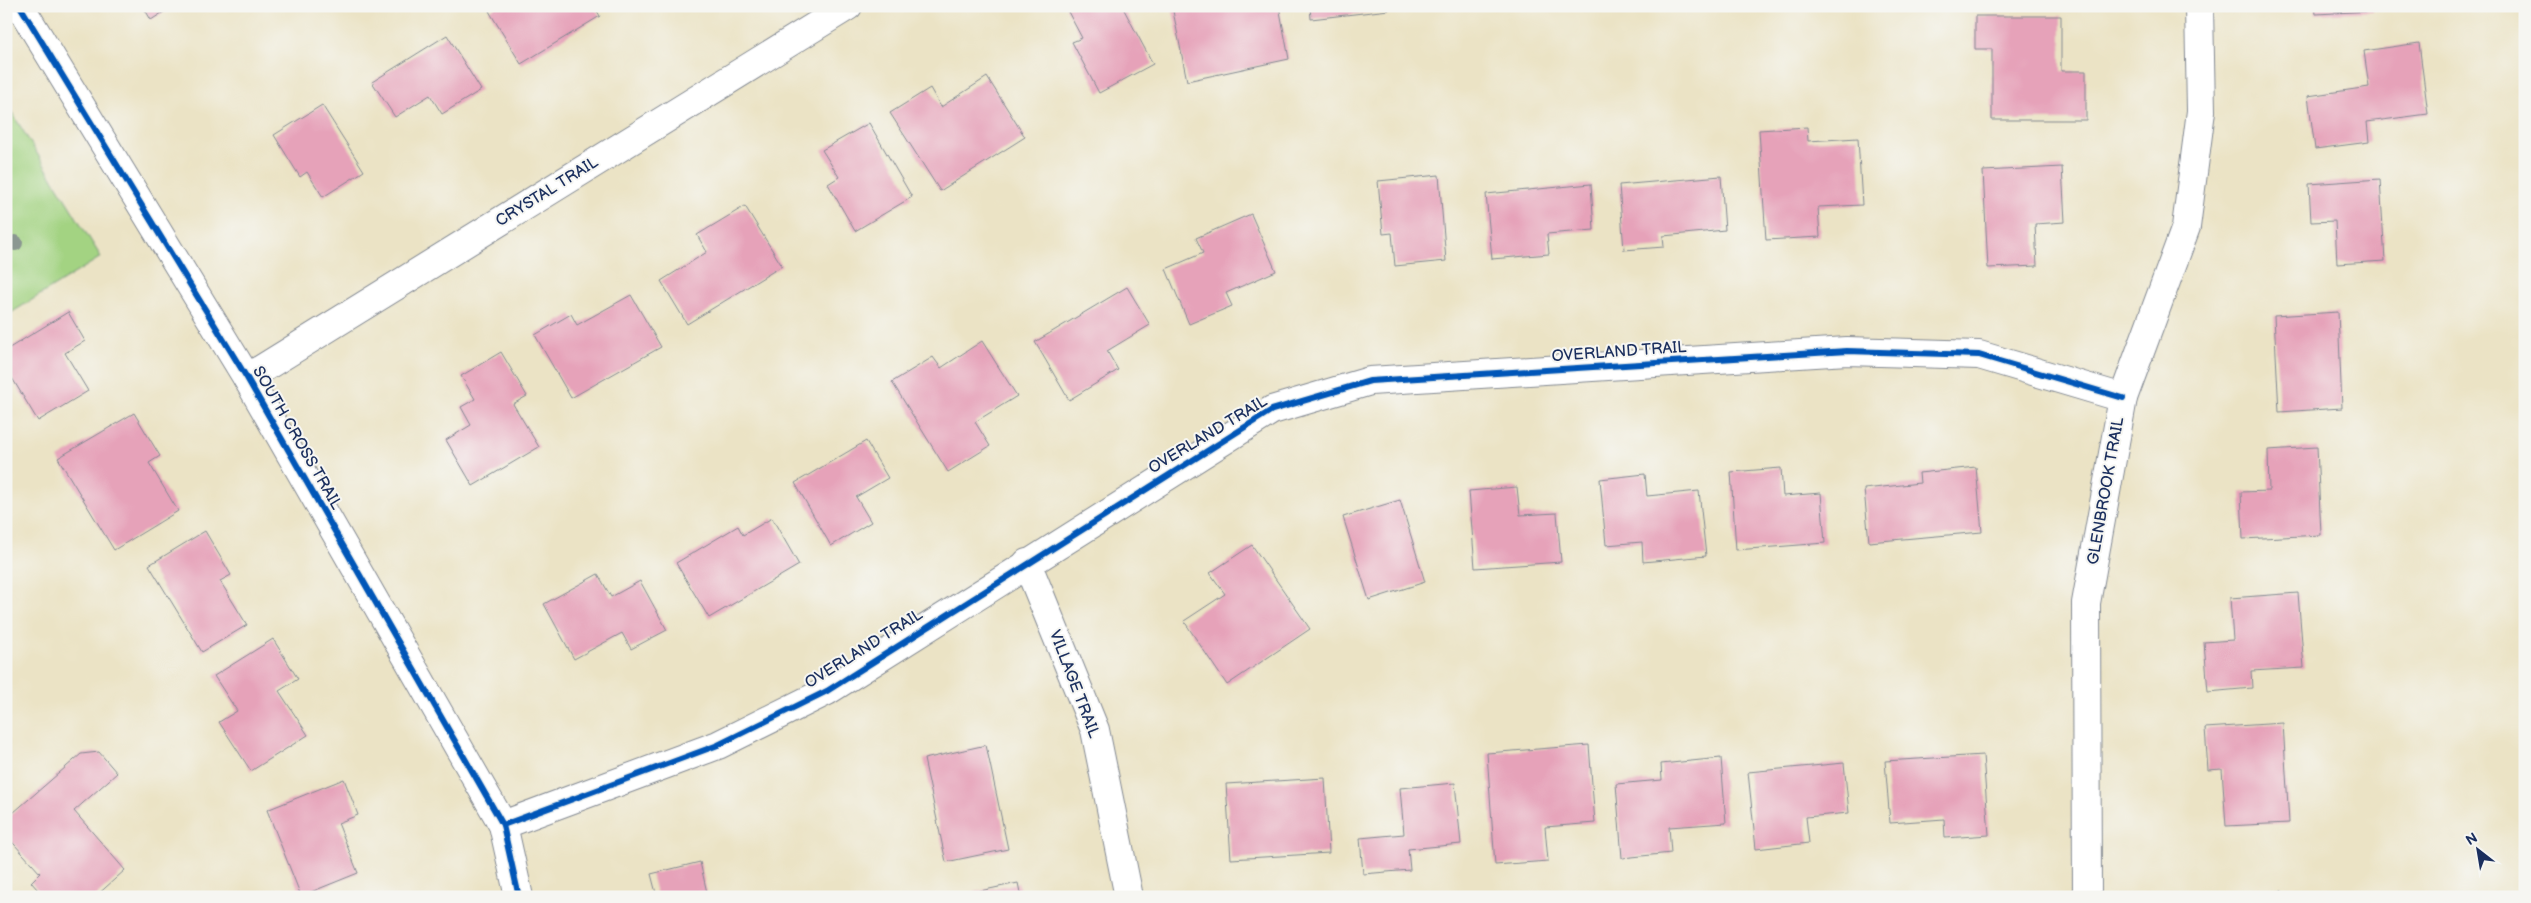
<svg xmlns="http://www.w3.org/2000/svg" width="2531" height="903" font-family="'Balsamiq Sans',sans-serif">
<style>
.green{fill:#a3d382;stroke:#5f8170}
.building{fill:#e6a2b9}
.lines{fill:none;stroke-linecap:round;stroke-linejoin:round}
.minor-casing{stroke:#838992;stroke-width:30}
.minor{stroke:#fff;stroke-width:28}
.cycleway-casing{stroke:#f6f6f2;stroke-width:9}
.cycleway{stroke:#0057b8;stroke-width:6}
.tree{fill:#8b9791}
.labels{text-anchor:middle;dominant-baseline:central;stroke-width:4;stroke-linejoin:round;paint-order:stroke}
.street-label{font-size:16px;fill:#1b2f5e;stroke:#f6f6f2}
</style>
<rect width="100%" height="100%" fill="#f6f6f2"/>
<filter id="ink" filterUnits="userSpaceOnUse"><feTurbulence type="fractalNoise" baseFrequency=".02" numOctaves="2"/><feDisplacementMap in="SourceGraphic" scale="10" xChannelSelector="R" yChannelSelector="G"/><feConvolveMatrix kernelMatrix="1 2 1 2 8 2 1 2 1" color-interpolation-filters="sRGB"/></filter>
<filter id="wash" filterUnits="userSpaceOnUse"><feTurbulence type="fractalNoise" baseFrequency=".0096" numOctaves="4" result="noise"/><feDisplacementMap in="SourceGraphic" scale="20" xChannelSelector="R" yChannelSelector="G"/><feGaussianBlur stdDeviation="1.12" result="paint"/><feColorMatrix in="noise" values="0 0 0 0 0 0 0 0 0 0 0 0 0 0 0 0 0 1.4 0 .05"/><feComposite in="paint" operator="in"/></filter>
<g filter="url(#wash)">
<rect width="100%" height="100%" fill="#ebe3c5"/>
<polygon class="green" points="6,103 101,257 6,316"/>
<g id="blocks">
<g class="building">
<polygon points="143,6 173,6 151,20"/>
<polygon points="497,6 594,6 600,16 521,64 489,11"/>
<polygon points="1070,6 1122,6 1153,64 1099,93 1072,42 1082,38 1066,8"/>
<polygon points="1172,6 1279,6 1289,59 1187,81"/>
<polygon points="1310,6 1389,6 1389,10 1311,19"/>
<polygon points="2315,6 2373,6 2373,11 2316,14"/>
<polygon points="1975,16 2061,16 2061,71 2086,71 2086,120 1992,120 1992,49 1975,49"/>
<polygon points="447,35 481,90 442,114 430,95 395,117 372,82"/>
<polygon points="2419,43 2428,114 2367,122 2369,142 2315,149 2308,96 2369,87 2364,51"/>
<polygon points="987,77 1025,137 940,191 890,113 930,88 941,107"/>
<polygon points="322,105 364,171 323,197 307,172 300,177 274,135"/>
<polygon points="869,123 912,197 855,231 828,184 839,177 822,150"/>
<polygon points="1807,127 1808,141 1858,138 1862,205 1818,207 1820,237 1766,240 1759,130"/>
<polygon points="2062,167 2065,222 2035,224 2037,266 1988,268 1983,171"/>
<polygon points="1439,175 1446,261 1395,266 1392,233 1383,234 1378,181"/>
<polygon points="1721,176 1725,230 1663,236 1664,247 1624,250 1619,185"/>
<polygon points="2380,179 2385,261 2337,264 2335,221 2311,222 2309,184"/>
<polygon points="1591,184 1594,230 1547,234 1549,254 1492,259 1486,194"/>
<polygon points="745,206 782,266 687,324 661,281 707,252 697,235"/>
<polygon points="1251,214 1276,271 1226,293 1232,306 1189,324 1166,269 1203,253 1196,238"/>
<polygon points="1127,287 1150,325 1107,351 1118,370 1069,400 1035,342"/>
<polygon points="631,295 661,347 571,398 535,335 571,314 577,325"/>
<polygon points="68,312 85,341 65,353 88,391 38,421 6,368 6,350"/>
<polygon points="2338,312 2342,408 2279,412 2274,316"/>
<polygon points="982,341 1017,396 975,422 990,446 948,472 892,382 933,357 941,368"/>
<polygon points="501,352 527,396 513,404 539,447 473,486 446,440 471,425 461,407 475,399 461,376"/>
<polygon points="134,413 160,456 149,463 178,511 114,550 58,458"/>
<polygon points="866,441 888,478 856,497 871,522 831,546 795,483"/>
<polygon points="2317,447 2321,535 2243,539 2241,492 2269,491 2268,450"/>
<polygon points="1976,467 1982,532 1869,542 1864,489 1920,483 1919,473"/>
<polygon points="1781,468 1783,496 1821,493 1825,543 1736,550 1731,472"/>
<polygon points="1645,474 1647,496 1699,491 1706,556 1643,562 1642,542 1606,545 1600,479"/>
<polygon points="1517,487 1520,515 1557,513 1561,562 1475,568 1469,491"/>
<polygon points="1400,500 1425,582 1369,600 1343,517"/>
<polygon points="772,518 799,565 709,618 676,563 738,526 743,535"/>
<polygon points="205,531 231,575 220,581 247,625 202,652 149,565"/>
<polygon points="1252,545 1310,629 1227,685 1184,621 1225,594 1210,573"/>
<polygon points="598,574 611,597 640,581 667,630 631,649 622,633 574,659 544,604"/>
<polygon points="2298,593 2304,668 2251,671 2252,688 2208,692 2204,642 2233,640 2230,598"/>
<polygon points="273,639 298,679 279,691 308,735 251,771 219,722 237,711 214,676"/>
<polygon points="2283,723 2289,823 2226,826 2222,769 2208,770 2205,728"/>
<polygon points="986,745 1008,849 946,862 924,759"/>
<polygon points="1589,745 1595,823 1545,827 1548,861 1495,865 1487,753"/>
<polygon points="99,752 117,773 74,811 125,870 95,897 44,897 31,882 40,873 6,835 6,819 81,754"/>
<polygon points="1983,755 1989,835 1945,838 1944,819 1890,823 1885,761"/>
<polygon points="1721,758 1726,823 1669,827 1671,853 1622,858 1616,784 1662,780 1661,764"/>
<polygon points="1844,763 1849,813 1806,817 1809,843 1756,849 1748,772"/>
<polygon points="1325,778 1329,853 1231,859 1226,784"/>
<polygon points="344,779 358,815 338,823 358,873 301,896 267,810"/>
<polygon points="1455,783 1461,844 1408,849 1410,870 1363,874 1360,838 1404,834 1400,788"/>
<polygon points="700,862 708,897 657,897 651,874"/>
<polygon points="1018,883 1021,897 956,897 956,896"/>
<polygon points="2282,891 2282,897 2235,897 2235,895"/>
</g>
</g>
</g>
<g filter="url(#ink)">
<use href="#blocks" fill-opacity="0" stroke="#838992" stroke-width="1"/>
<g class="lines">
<g class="minor-casing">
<g id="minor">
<polyline points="20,6 247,378 503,825 519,897"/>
<polyline points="247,378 848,6"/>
<polyline points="1027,563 1095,730 1129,897"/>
<polyline points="503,825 718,745 827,691 1272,410 1370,381 1847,351 1979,355 2123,398"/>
<polyline points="2087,897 2086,603 2123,398 2186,227 2201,111 2199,6"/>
</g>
</g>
<use href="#minor" class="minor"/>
<g class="cycleway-casing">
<g id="cycleway">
<polyline points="20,6 247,378 503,825 519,897"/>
<polyline points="503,825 718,745 827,691 1272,410 1370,381 1847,351 1979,355 2123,398"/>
</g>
</g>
<use href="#cycleway" class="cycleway"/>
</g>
<circle class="tree" cx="15" cy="243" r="8"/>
</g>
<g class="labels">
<g class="street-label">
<text transform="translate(547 192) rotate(-32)">CRYSTAL TRAIL</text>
<text transform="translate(1619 352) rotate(-4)">OVERLAND TRAIL</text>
<text transform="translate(1208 435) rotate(-31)">OVERLAND TRAIL</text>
<text transform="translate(297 438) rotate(60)">SOUTH CROSS TRAIL</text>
<text transform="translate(2106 491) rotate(-80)">GLENBROOK TRAIL</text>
<text transform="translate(864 649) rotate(-32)">OVERLAND TRAIL</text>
<text transform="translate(1074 684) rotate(69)">VILLAGE TRAIL</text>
</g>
</g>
<rect width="2531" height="903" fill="none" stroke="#f6f6f2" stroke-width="25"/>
<g transform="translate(2478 850) rotate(329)" stroke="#f6f6f2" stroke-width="4" paint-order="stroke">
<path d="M0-4L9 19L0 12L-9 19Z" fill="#1b2f5e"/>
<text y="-8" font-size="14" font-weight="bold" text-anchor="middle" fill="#1b2f5e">N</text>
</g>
</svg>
